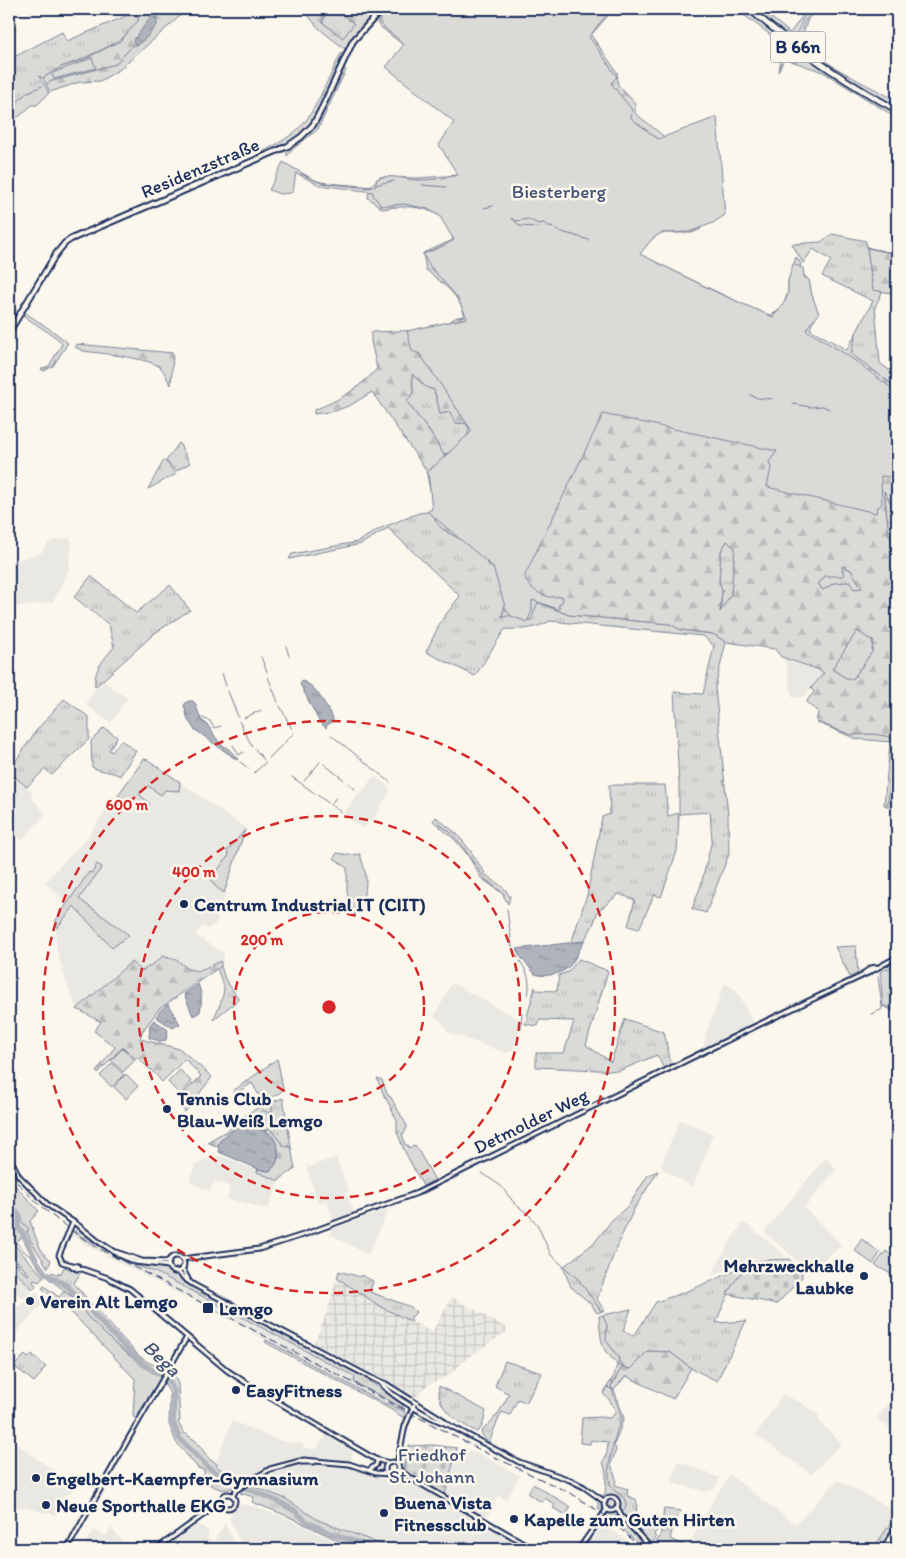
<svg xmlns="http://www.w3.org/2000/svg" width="906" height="1558" font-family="Itim,sans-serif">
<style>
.built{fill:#eae8e2}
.industrial{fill:url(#industrial-grid)}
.grass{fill:url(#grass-tufts);stroke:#7a849a}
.forest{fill:url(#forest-firs);stroke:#7a849a;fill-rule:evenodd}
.cemetery{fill:url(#cemetery-stones);stroke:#7a849a}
.green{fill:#dadad7;stroke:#7a849a}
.water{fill:url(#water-ripples);stroke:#747e96}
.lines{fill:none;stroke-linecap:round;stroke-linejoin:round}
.stream{stroke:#747e96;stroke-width:1}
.river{stroke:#afb3bb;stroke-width:5.5}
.tertiary-casing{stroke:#1b2f5e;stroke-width:7}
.secondary-casing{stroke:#1b2f5e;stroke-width:8}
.primary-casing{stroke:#1b2f5e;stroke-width:8}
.tertiary{stroke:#fbf7ec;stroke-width:3}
.secondary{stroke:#fbf7ec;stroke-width:4}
.primary{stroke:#fbf7ec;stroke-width:4.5}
.rail{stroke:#1b2f5e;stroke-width:1;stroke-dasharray:8 4;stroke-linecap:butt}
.ring{fill:none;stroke:#d62828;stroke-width:2.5;stroke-dasharray:9 6}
.poi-dot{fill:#1b2f5e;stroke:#fbf7ec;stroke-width:2}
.labels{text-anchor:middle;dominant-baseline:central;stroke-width:5;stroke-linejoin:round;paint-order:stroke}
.shield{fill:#fbf7ec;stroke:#5e6b89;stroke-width:1}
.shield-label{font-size:18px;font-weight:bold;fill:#1b2f5e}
.street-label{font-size:19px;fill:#1b2f5e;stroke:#fbf7ec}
.park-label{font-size:19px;fill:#415176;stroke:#fbf7ec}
.poi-label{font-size:19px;font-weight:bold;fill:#1b2f5e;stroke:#fbf7ec;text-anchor:start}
.water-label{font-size:20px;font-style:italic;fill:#47577a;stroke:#fbf7ec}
.centre{fill:#d62828;stroke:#fbf7ec;stroke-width:2.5}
.ring-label{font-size:15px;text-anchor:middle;font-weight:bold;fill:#d62828;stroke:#fbf7ec;stroke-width:5;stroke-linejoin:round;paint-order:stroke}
</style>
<defs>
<pattern id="industrial-grid" width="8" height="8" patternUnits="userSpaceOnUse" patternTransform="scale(1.25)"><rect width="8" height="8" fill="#eae8e2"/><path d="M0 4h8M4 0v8" fill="none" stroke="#c8c7c4"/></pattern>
<pattern id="grass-tufts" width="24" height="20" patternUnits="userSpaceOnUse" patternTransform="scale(1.25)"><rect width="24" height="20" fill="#dadad7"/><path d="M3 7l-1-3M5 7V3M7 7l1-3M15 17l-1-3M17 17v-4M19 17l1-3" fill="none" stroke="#babbbb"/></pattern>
<pattern id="forest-firs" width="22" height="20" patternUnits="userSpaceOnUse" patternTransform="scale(1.25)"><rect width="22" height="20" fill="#dadad7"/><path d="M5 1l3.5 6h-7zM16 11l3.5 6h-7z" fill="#babbbb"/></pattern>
<pattern id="cemetery-stones" width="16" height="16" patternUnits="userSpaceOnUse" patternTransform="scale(1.25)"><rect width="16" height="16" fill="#dadad7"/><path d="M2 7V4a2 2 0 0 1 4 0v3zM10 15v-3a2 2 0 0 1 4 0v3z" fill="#babbbb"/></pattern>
<pattern id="water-ripples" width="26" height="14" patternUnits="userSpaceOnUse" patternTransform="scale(1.25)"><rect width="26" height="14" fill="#afb3bb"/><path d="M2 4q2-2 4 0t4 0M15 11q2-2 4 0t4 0" fill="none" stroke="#8e929b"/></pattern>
</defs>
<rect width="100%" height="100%" fill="#fbf7ec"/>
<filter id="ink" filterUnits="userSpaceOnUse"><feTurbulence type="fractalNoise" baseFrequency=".02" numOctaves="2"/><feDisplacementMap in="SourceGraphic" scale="10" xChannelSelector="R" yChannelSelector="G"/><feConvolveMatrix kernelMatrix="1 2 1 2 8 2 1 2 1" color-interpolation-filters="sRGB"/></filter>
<g filter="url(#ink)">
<g class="built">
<polygon points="69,538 72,542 68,571 53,602 9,608 9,562 41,553 48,543 54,540"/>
<polygon points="785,658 817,669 824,673 803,697 792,697"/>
<polygon points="103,681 127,698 111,723 86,705 92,693"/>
<polygon points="144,759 148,760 246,828 216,923 208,929 202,926 196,935 224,954 224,959 198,971 188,969 177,960 162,956 142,971 131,963 77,1009 66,981 56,948 56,920 67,903 45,882 88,836"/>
<polygon points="10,772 31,791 32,799 46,814 22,840 9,828 9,773"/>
<polygon points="374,776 386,785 390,791 372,821 370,820 363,829 343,814 358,793 361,794"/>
<polygon points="452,983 522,1021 513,1050 506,1053 447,1032 443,1023 434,1017"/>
<polygon points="725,983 737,991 754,1024 703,1050 707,1030"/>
<polygon points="680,1120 713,1134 693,1187 664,1170 661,1165"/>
<polygon points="218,1155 257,1170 257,1172 279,1181 268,1209 227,1199 230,1191 228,1190 229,1186 215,1181 210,1191 193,1184 190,1179 195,1165 203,1161 204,1158 215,1162"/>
<polygon points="336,1157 349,1192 345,1194 349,1198 354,1213 333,1221 327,1200 318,1203 306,1165 308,1165 309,1167"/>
<polygon points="826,1157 836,1170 804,1208 842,1245 811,1270 807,1269 764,1232"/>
<polygon points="389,1209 368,1255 330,1234 331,1231 334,1228"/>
<polygon points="744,1222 785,1255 783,1257 750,1260 710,1276 733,1237"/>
<polygon points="74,1232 131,1264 165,1277 355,1377 354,1382 405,1409 405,1412 389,1404 386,1404 252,1333 253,1331 190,1298 189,1299 92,1248 72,1235"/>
<polygon points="12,1269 33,1289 30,1294 22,1299 9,1283 9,1272"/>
<polygon points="37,1292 45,1301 14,1335 9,1329 9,1313"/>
<polygon points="897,1391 897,1432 880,1422 877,1418"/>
<polygon points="782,1395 800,1402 814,1412 818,1415 820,1422 842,1444 811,1474 756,1435"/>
<polygon points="232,1421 281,1441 303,1444 304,1448 317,1449 326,1434 353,1450 351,1461 303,1457 286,1460 269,1466 245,1481 232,1475 231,1476 217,1467 216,1463"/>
<polygon points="9,1438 65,1479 73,1472 81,1481 70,1494 63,1496 57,1515 12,1505 9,1503"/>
<polygon points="457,1448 480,1454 520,1476 506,1500 498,1496 486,1519 445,1494"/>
<polygon points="678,1461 720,1478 714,1489 708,1492 673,1483 671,1480"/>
<polygon points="299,1465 350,1467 391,1482 396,1478 400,1478 423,1489 527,1549 393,1549 318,1520 286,1499 249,1484 276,1470"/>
<polygon points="730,1474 734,1478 793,1523 796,1523 800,1520 838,1480 897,1512 897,1514 873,1549 704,1549 692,1539 710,1506"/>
<polygon points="241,1504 253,1506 284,1517 338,1543 335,1549 243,1549 230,1520 232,1511 237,1505"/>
<polygon points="225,1523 237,1549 160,1549 198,1524 209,1531 207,1538 213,1542"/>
<polygon points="603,1524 626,1540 633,1549 586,1549"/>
<polygon points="110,1527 129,1549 88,1549 86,1541 94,1530 101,1535 107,1535"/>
</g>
<polygon class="industrial" points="337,1278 383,1308 432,1332 452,1297 507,1328 506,1332 470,1356 449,1375 426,1386 416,1397 314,1343 327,1312"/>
<g class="grass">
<polygon points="319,9 337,9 354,24 343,39 322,22 325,14"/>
<polygon points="736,9 745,9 791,45 778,72 785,46"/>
<polygon points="753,9 761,9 790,33 804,14 805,16 793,41"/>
<polygon points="131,10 139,20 120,41 80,60 61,67 43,78 39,76 49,93 37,105 32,105 20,116 9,120 9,63 14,57 62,32 67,41 126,16"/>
<path d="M811,13h2l-5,6 -6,18v3c10,19 71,48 92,59l1,-3h2v11l-53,-31 -49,-34 11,-23z"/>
<polygon points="793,47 846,83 897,113 897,118 823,72 791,61 788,57"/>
<polygon points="832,234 866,241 873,289 882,292 875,307 880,363 897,376 897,388 851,354 856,333 873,301 822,276 831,260 813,249 803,263 792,244 821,242"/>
<path d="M412,374l14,13 8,3 4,14 2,10 10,-2 5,11h10l5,5c-2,15 -13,20 -26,27l-13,-21 -24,-32 6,-10z"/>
<polygon points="179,443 190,463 176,471 166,461"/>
<polygon points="884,489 893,508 897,511 897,547 889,536"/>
<path d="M434,511l30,30 23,17 7,11 11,36 -3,11 35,-14 32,13 101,9 11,6 32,4 13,8 -11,46 13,127 1,39 -23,59 -14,-4 9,-24 11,-45 -2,-28 -31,2 -2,37 -16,46 -7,-2 -15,34 -11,-3 7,-26 -16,-6 -21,17 -5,14 -9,16 -13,2 16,-48 15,-78 8,-3 -1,-29h56l3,31 11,-3v-29l-5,-92 29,2 11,-48 -11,-10 -153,-15c-15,8 -28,9 -45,8l-30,47 -49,-24 15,-31 19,-25 -72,-68 -27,16 -72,15 3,-5 65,-12 24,-14 38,-15z"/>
<polygon points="727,541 735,548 731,594 720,614 722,591 719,580 721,551"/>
<polygon points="841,565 851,570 863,588 854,589 834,583 823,590 818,584 825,576"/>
<path d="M91,576l45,37 34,-28 20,25 -35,23 -60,54c-2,-17 9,-28 19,-40l-5,-22 -35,-28z"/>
<polygon points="857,630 873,641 872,652 853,679 846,678 832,669"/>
<polygon points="64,699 89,717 89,739 52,775 45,769 27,787 10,772 9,773 9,771 36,731"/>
<path d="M104,728l13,9 -8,13 3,2 9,-12 15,11 -16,25c-8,-5 -19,-4 -28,-9l-1,-26z"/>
<polygon points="436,817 456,833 470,850 486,875 505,889 510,897 508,904 502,893 481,878 467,854 455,840 433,821"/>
<polygon points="579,959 608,971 586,1045 611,1062 625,1019 664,1032 671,1065 664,1069 657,1055 619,1071 536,1067 536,1053 564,1053 574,1021 539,1020 538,1026 525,1024 535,987 535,990 557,991 559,975 568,972"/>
<path d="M219,966h2l4,13 14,20 -26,21c4,-9 11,-22 11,-33 -1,-3 -6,-14 -7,-20z"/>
<polygon points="892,966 897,1004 897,1020 895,1012 883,1006 880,972"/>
<polygon points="277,1059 278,1062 283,1089 279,1094 262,1101 252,1083 235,1094 233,1091"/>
<polygon points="377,1078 382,1080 388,1096 390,1096 406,1124 407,1127 404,1134 402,1133 405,1145 408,1145 409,1148 415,1145 435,1180 423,1186 404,1150 397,1132 397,1121 386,1098 385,1098"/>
<polygon points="283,1098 291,1147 284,1146 269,1129 266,1131 262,1131 254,1118 269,1105 264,1105"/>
<polygon points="658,1171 634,1209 617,1246 597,1299 604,1310 597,1313 591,1304 571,1287 563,1267 595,1242 612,1220 629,1205 648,1175"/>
<polygon points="9,1209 29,1229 14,1245 9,1239"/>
<polygon points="77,1229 96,1244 130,1262 145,1265 167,1267 194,1287 356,1372 403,1404 402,1406 405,1409 354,1382 355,1377 200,1295 155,1272 131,1264 91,1241 90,1242 74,1232"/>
<path d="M749,1265c-18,21 -23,33 -33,58l30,-2 -29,60 -26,-13 -21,-16 -22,-1 -18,18 -13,-4c-3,-6 -7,-8 -11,-13 -6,-9 -6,-25 -7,-36l32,-7 -8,22 11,5 22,-34 29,-10z"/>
<polygon points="64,1267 81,1272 74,1283 93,1306 138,1355 146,1361 165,1370 161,1377 143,1366 116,1345 87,1316 77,1300 48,1278 52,1272 56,1274 61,1273"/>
<polygon points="339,1271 360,1277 361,1275 373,1281 370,1292 411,1307 416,1312 410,1319 412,1322 383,1308 337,1278"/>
<polygon points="266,1340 386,1404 389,1404 405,1412 404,1418 390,1409 272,1346 265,1342"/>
<polygon points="32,1354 46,1367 41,1372 42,1373 34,1382 14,1366 25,1355 28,1358"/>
<polygon points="505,1361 542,1373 526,1403 518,1399 510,1415 502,1412 495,1427 489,1443 482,1435 481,1432 496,1416 497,1416 509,1394 495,1386"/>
<path d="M170,1372l6,4 -1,1 3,7 2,37 -2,1 5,10 13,9 14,19 6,3 1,4 14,9 1,-1 10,4 1,3c-20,13 -23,7 -42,-2l4,-9 -7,-3 -22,-26 -7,-18 1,-30 -6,-12z"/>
<path d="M439,1386l47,25c-2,7 -2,16 -9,21 -19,-10 -41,-22 -38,-46z"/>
<polygon points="607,1387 614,1390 624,1418 614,1445 616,1450 611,1464 616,1479 615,1485 628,1489 627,1496 631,1497 631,1498 636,1499 637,1503 636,1514 660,1522 659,1528 654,1534 656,1538 653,1542 654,1544 660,1537 664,1509 681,1511 675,1520 670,1539 686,1546 693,1544 699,1549 643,1549 624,1530 598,1508 598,1501 605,1493 606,1486 606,1472 603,1462 607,1453 608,1442 591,1440 590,1444 580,1443 582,1418 600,1417 610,1418 615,1414 615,1409 608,1398 603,1394"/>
<polygon points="250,1485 286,1499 318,1520 393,1549 356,1549 285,1515 252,1502 254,1497 240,1493"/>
<polygon points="897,1514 897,1541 891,1549 873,1549"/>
</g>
<g class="forest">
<polygon points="132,9 158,9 161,12 188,9 119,70 100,81 80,82 50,92 43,78 61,67 83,60 120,41 139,20 131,10"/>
<path d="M305,9h14l6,5 -3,8 21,16 11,-14 -17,-15h277l-23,26 26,37 1,13 17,18v10l37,30 -5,64 34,22 -9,4h-31l-9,6 -13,15 80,39 43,20 9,2 7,-4 6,-8 4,-11v-11l8,-24 5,7 -2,5 10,12 6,34 -5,14 37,21 9,-17 -5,21 46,34v123l-3,-3 -10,-17 5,45 8,11v25h-5v9l5,2v210l-6,14 -7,-2 6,-63 -31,-3v1l-43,-18 2,-10 -11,-9 1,-4 6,-7 -3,-4 13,-15 -7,-4 -36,-12 -6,-8 -49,-7 -13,-8 -32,-4 -11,-6 -101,-9 -31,-13 -7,18 -5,1 -13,-6 -11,2 3,-12 -11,-36 -7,-6v-5c-7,-6 -15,-12 -23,-17 -12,-7 -31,-12 -30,-30l-8,-41 -54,-78 -21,13 -16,6 -21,3v-4c28,-11 42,-20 63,-41l-6,-28v-9l52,-2 18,-4 16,-9 8,-1c-6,-22 -23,-33 -39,-46l-3,-17 30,-13c-2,-6 -4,-14 -8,-19 -15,-16 -42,-16 -62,-12l-15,-11 1,-11 11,-10 39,1 38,-3 10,-11 18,-47 -72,-64 -35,-28 -1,-9 -3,-2 -16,17 -13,18 -3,18 4,3 -28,59 -25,20 -6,7v-6l-3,-5 -28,13 -1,-2c16,-9 36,-18 48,-32 11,-13 18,-30 25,-44 6,-10 9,-23 17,-31 -15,-12 -32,-22 -40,-40zM412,374l14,13 8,3 4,14 2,10 10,-2 5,11h10l4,5c-1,15 -12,20 -25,27l-13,-21 -24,-32 6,-10zM727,541l8,7 -4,46 -11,18 2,-21 -3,-11 2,-29zM842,566l9,4 11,18 -8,1 -5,-7 -15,1 -11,7 -5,-6 7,-8h19zM857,631l16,10 -1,11 -19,27 -7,-1 -14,-9z"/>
<polygon points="867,248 897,254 897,294 873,290"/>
<polygon points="24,312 57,334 68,343 53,366 44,371 41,369 49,366 62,344 57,338 22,315"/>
<path d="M76,344l97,9 -2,32c-5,-6 -5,-12 -10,-17 -9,-10 -63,-15 -78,-17l-8,-4z"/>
<polygon points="164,460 176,474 148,489"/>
<polygon points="856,946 858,973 850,977 835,947"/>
<path d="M162,956l15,4 11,9 10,2 23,-10v5l-62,43 -17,23 -2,7 40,10 32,28 -27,35 -5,-8 1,-8 20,-20 -16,-17 -23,23c-7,-10 -17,-16 -25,-25l-1,2 -13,-12 -25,26 -2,-1 19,-25 -21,-16 7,-9 -24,-13 54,-47 11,9 18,-12z"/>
<polygon points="264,1105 269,1105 272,1107 272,1112 268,1113 263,1110 254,1118 249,1116 221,1140 218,1144 218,1147 207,1142 230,1129 239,1120 250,1112"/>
<path d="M269,1128l15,18 7,1 4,22 -15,10 -1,2 -22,-9 1,-3 11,2c15,-13 11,-27 -3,-40z"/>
<polygon points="648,1351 670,1352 691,1368 673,1399 626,1376 614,1390 607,1387 614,1376 617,1365 630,1369"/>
</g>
<g class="cemetery">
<path d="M789,1259l13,13v5l-25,27 -50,-10c5,-8 14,-24 22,-29 11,-7 28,-5 40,-6z"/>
<polygon points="432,1445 457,1448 445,1494 404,1471 403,1469 408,1446"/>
</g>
<g class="green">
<path d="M388,9h225l-10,10 -14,18 9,12 19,28 -6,6 21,27 -1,7 1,2 26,20 59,-22 8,98 -12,8 -24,9 -28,1 -9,6 -12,15 78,39 55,24 8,-10 5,-8 2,-7v-11l5,-17 10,4 1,9 5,3 3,15 7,19c-4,6 -10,9 -13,16l41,25 50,37v38l-7,47 -9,-1 1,28 -3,3h-2l-1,6 -109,-26 4,-19 -2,-6 8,-11 -174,-37 -78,161c0,11 15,20 25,22 4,0 8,-1 13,0l-1,5 -4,4 2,1 -2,2 -26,-9v11l-5,11 -16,-6 -5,-6 -13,-43 -66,-56 5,-2 -4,-37 44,-41 -52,-77 -8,-3 -5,-20 60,-13 -10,-21 -28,-32 -6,-11 18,-7 13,-7 -15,-25 -11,-6 -24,-5 -23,2 -8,-11v-3l-54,-7 -23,-12 -3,18 -2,2 -11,1 -11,-4 14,-28 33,19 11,2 48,4 2,-8c14,-6 28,1 42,1 14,0 26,-2 39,-5l-19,-30 15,-23 -68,-55 18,-23 -23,-19c-4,-7 2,-11 7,-16z"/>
<polygon points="92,58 96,68 54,79 52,75 55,72"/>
<path d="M144,759l4,1 32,22 -1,9 -14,-1 -4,5 -13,-9 -9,8 11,10c-12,5 -23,-2 -32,-9z"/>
<polygon points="245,830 224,893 215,886 211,879 229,855 227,851"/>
<path d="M337,853l13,2 10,-1c10,31 7,33 -5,62l-8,-23v-25l-13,-10z"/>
<polygon points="97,864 102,867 79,899 129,935 112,948 74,906 57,928 56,920 89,872 92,873"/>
<polygon points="123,1048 135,1060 123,1072 111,1060"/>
<polygon points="112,1063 124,1075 112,1087 100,1076"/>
<polygon points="180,1070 192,1082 180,1095 168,1082"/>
<polygon points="126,1074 138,1086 126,1099 114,1087"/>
<path d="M9,1179l30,32 -9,10c5,13 9,32 21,39l-3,8 -18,-28 -3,-8 2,-3 -20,-20z"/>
<polygon points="9,1239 44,1277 39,1282 34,1280 33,1282 36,1285 33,1289 12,1269 9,1272 9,1256 25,1273 28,1275 29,1274 9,1254"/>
<polygon points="862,1239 880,1253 873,1264 854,1250"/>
<polygon points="886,1251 897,1260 897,1275 896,1277 875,1265"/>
<polygon points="44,1286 59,1297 64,1291 77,1300 87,1316 116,1345 143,1366 161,1377 135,1419 133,1416 135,1379 73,1314 42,1288"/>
<polygon points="533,1484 571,1507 566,1515 553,1508 555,1505 545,1498 542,1502 528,1494"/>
</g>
<g class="water">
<polygon points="152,16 156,18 157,25 147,37 136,46 133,41"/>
<path d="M302,681c15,4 23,25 31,37 0,4 -2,5 -6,7l-1,3 -7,-7 -19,-37z"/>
<polygon points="188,701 193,701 195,703 201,720 207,724 220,744 230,749 238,758 237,760 194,729 188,720 184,705"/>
<path d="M584,941c-4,8 -8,16 -12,22 -7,11 -26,15 -37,11l-16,-19 -2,-6z"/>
<path d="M198,984c4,9 4,17 2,28l-7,4 -9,-22z"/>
<polygon points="168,1004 180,1024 173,1028 156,1017 160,1011"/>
<polygon points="154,1020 168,1030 166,1040 160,1041 149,1038 150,1025"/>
<path d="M249,1116l5,2 8,12c16,3 23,32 7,41l-11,-2 -39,-17 -1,-8 3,-4z"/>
</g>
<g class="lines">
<g class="stream">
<polyline points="155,19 161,12"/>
<polyline points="46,84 52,81 116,64 135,43"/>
<polyline points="9,111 26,93 42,86"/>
<polyline points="301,174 322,183 369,188 382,183 394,181"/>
<polyline points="422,185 446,187"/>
<polyline points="484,208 493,206"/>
<polyline points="511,218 516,221 528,219 538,224 544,223 547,226 551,226 553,228"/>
<polyline points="514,220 520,226 538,227"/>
<polyline points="556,230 589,240"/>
<polyline points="866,247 897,254"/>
<polyline points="750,395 757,398 772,399"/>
<polyline points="793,404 811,407 823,406 829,409"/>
<polyline points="286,646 289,656"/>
<polyline points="261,657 267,672"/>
<polyline points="222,673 226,686"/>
<polyline points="268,677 278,702"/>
<polyline points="228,691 238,717"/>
<polyline points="280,706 292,729"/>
<polyline points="202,718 210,721 214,728 221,726"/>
<polyline points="244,718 261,710"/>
<polyline points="239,721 252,746"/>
<polyline points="817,722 851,735 873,734 891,737"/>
<polyline points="331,735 390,782"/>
<polyline points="233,745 239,755 244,752"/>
<polyline points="255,749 264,760"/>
<polyline points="269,758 294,733"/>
<polyline points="240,762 251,770"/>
<polyline points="324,764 344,780"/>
<polyline points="254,773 266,762"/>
<polyline points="292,777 341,812"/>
<polyline points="304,781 320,762"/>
<polyline points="348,783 355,789"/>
<polyline points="333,802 335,798"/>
<polyline points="888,804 892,764 895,754 892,738 895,727"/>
<polyline points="438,823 449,831 461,844 485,879 504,894"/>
<polyline points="507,909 512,947"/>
<polyline points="514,951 518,958"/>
<path d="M520,961c8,12 11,20 8,34"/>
<path d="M878,976c1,10 3,20 4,31"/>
<polyline points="871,1014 881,1010 883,1006 897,1009"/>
<polyline points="521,1029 522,1013"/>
<polyline points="482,1173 501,1186 515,1204 528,1214 537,1224 551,1255 578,1279 602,1312"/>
<polyline points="9,1235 26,1253 36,1260"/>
<polyline points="9,1253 26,1271"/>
<path d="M603,1315l4,11 -1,14 13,18 -1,4 4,1 2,4 -3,2 -10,17c2,10 8,19 10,30 0,4 -2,10 -4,14 -4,17 -11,36 -7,53 2,11 17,10 16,24l-4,4"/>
<polyline points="615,1516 617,1515"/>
<polyline points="595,1533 599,1527 605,1523"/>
<polyline points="584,1549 591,1539"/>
</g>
<g class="river">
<polyline points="9,1202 20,1217 17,1227"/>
<polyline points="9,1218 22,1232 36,1260 45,1273 67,1286 120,1342 143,1364 168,1380 174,1391 173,1423 179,1438 209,1468 228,1480 279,1502 295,1511 307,1522 330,1533 378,1549"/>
</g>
<g class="tertiary-casing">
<g id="tertiary">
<polyline points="864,973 871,968 876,967"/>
<polyline points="9,1156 19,1176 48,1205 79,1226 99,1242 119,1255 135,1262 169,1266"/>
<polyline points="73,1222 59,1255 62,1262 72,1265 73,1267 77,1269 79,1268"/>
<polyline points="116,1252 142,1261 169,1262"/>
<circle cx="176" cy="1264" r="8"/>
<polyline points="182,1259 259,1249 303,1235 417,1193 758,1025 868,973 897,957"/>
<polyline points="72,1265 78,1266 79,1268 108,1278 130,1289 228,1371 259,1391 375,1459 389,1463"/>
<polyline points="182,1268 188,1279"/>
<polyline points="177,1271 185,1279 194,1285 381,1383 386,1384 442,1419 447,1424"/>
<path d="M382,1384c10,13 48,34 65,40l72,38 51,18 14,7 21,15"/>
<polyline points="301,1462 314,1462"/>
<circle cx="392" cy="1469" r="7"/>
<polyline points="397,1464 405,1426 414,1405"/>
<polyline points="398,1469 409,1477 534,1549"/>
<polyline points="369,1470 376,1465 377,1461"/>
<circle cx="228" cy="1501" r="7"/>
<polyline points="233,1495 236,1490 270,1469 304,1460 349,1464 376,1473 388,1474"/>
<circle cx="611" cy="1504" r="7"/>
<polyline points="617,1507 622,1517 652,1549"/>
<polyline points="67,1549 126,1443 187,1337"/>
<polyline points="156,1549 213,1508 221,1504"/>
<polyline points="579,1549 607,1509"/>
</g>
</g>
<g class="secondary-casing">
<polyline id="secondary" points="9,332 56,254 65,243 71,239 288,146 301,137 313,125 321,110 353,41 382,9"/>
</g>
<g class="primary-casing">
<g id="primary">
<path d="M749,9c46,38 95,73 148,101"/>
<polyline points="883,1549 897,1528"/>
</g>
</g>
<use href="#tertiary" class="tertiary"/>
<use href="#secondary" class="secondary"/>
<use href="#primary" class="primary"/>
<path class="rail" d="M9,1173c25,30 56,55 89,75l390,206 84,40 37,24 18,17 14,14"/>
</g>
</g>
<g class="ring">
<circle cx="329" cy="1007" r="95"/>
<circle cx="329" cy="1007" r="191"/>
<circle cx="329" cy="1007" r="286"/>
</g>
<g class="poi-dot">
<circle cx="184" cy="904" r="5"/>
<circle cx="167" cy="1109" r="5"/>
<circle cx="864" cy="1276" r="5"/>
<circle cx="30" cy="1301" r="5"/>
<rect x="202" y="1302" width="12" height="12" rx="2.5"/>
<circle cx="236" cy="1390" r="5"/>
<circle cx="36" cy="1478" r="5"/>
<circle cx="46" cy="1505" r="5"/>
<circle cx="384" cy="1513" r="5"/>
<circle cx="514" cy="1519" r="5"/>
</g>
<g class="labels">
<rect class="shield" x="770.5" y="31.5" width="55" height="31" rx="4"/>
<g class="shield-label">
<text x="798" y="47">B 66n</text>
</g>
<g class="street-label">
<text transform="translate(200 168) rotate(-23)">Residenzstraße</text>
<text transform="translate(531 1121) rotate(-26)">Detmolder Weg</text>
</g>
<g class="park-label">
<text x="559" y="191">Biesterberg</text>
<text x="432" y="1454">Friedhof<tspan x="432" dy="22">St. Johann</tspan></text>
</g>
<g class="poi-label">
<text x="194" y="904">Centrum Industrial IT (CIIT)</text>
<text x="177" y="1098">Tennis Club<tspan x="177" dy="22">Blau-Weiß Lemgo</tspan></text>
<text x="854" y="1265" text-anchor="end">Mehrzweckhalle<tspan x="854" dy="22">Laubke</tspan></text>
<text x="40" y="1301">Verein Alt Lemgo</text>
<text x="219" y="1308">Lemgo</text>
<text x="246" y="1390">EasyFitness</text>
<text x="46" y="1478">Engelbert-Kaempfer-Gymnasium</text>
<text x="394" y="1502">Buena Vista<tspan x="394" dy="22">Fitnessclub</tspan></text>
<text x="56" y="1505">Neue Sporthalle EKG</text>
<text x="524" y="1519">Kapelle zum Guten Hirten</text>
</g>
<g class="water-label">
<text transform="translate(162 1358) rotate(43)">Bega</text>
</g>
</g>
<circle cx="329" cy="1007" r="8" class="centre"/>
<g class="ring-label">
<text x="127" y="810">600 m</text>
<text x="194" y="877">400 m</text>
<text x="262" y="945">200 m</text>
</g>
<rect width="906" height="1558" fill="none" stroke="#fbf7ec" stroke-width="30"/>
<rect x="15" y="15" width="876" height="1528" fill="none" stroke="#1b2f5e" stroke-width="2" filter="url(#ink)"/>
</svg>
